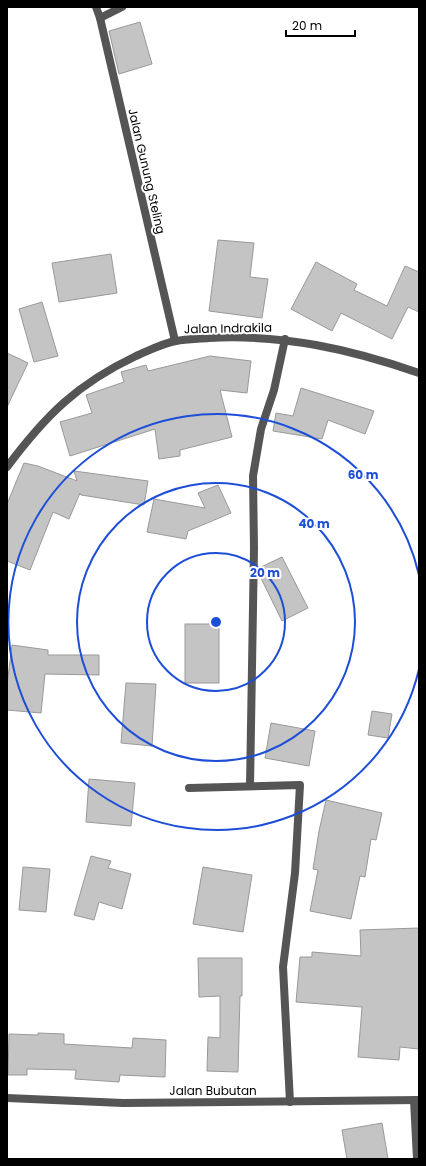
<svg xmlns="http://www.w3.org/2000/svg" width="426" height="1166" font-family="Poppins,sans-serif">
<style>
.building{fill:#c4c4c4;stroke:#999}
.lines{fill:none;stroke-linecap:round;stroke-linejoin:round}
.minor{stroke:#555;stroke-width:8}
.tertiary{stroke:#555;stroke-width:8}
.ring{fill:none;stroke:#1d4ed8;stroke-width:2}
.labels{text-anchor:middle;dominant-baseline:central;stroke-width:4;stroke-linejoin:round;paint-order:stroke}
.street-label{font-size:12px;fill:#000;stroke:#fff}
.centre{fill:#1d4ed8;stroke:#fff;stroke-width:2}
.ring-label{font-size:12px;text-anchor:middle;font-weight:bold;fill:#1d4ed8;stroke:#fff;stroke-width:4;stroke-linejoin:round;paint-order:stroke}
</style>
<rect width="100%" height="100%" fill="#fff"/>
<g class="building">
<polygon points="140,22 152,64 119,74 109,31"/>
<polygon points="218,240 254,243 250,277 268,279 262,318 209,311"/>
<polygon points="111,254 117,293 59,302 52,263"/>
<polygon points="316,262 357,284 354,290 387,306 405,266 419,272 419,312 408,307 392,339 341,313 332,331 291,309"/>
<polygon points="42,302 58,356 34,362 19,309"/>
<polygon points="7,353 28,363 7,407"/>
<polygon points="210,356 251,361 247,393 220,390 232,437 180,450 180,456 159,459 155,429 70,456 60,422 92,413 86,395 124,382 121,372 146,365 148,371"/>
<polygon points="301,388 374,411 365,434 328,420 322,439 273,431 276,413 293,416"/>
<polygon points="24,463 38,466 77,481 74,471 148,481 144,505 81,495 80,493 69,519 53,512 30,570 7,561 7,504"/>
<polygon points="218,485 231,513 188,531 186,539 147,532 154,499 205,508 198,493"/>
<polygon points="282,557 308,608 282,621 259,574 259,568"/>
<rect x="185" y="624" width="34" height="59"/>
<polygon points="12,645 48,650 48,655 99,655 99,675 45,674 41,713 7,710 7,685"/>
<polygon points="126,683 156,684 152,746 121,743"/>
<polygon points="372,711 392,714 388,738 368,735"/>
<polygon points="271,723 315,731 309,766 265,758"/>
<polygon points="89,779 135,783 131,826 86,822"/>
<polygon points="326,800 382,813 376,840 371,839 365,877 360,876 351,919 310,911 318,870 313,869 319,831"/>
<polygon points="91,856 111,861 108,868 131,874 122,909 99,902 94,920 74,915"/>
<polygon points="23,867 50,869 46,912 19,910"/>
<polygon points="203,867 252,875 243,932 193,924"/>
<polygon points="419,928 419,1049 400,1047 399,1060 358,1057 362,1007 296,1002 300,957 312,957 312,952 361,956 360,930"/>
<polygon points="198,958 242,958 242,996 240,996 238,1072 207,1071 208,1037 220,1038 220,996 199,997"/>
<polygon points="38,1033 64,1034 64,1044 132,1048 133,1038 166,1040 165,1077 120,1075 119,1082 75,1079 76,1070 27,1069 27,1075 8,1075 9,1034 38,1035"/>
<polygon points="382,1123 388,1159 347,1159 342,1130"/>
</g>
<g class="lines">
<g class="minor">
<polyline points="96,7 100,18 175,341"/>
<polyline points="100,18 122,7"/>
<polyline points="250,786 254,548 253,476 261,429 274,390 285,339"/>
<polyline points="189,788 300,785 295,873 283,967 290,1102"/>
<polyline points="7,1098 123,1103 419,1100"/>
<polyline points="414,1100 417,1159"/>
</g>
<path class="tertiary" d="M7,467c39,-52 70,-83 129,-111 12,-5 27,-13 40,-15 10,-2 22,-2 33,-3 74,-4 141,11 210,35"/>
</g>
<g class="ring">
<circle cx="216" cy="622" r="69"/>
<circle cx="216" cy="622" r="139"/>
<path d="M419 669A208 208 0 1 1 419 575"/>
</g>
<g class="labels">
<g class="street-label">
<text transform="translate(147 171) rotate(77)">Jalan Gunung Steling</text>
<text transform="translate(228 328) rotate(-1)">Jalan Indrakila</text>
<text x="213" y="1090">Jalan Bubutan</text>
</g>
</g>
<circle cx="216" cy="622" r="6" class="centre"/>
<g class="ring-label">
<text x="363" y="479">60 m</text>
<text x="314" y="528">40 m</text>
<text x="265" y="577">20 m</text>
</g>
<rect width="426" height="1166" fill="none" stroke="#000000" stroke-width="16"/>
<path d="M286 30v6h69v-6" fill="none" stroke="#000000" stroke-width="2"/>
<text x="292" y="30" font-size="12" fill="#000000" stroke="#ffffff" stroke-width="3" paint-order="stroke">20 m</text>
</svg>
